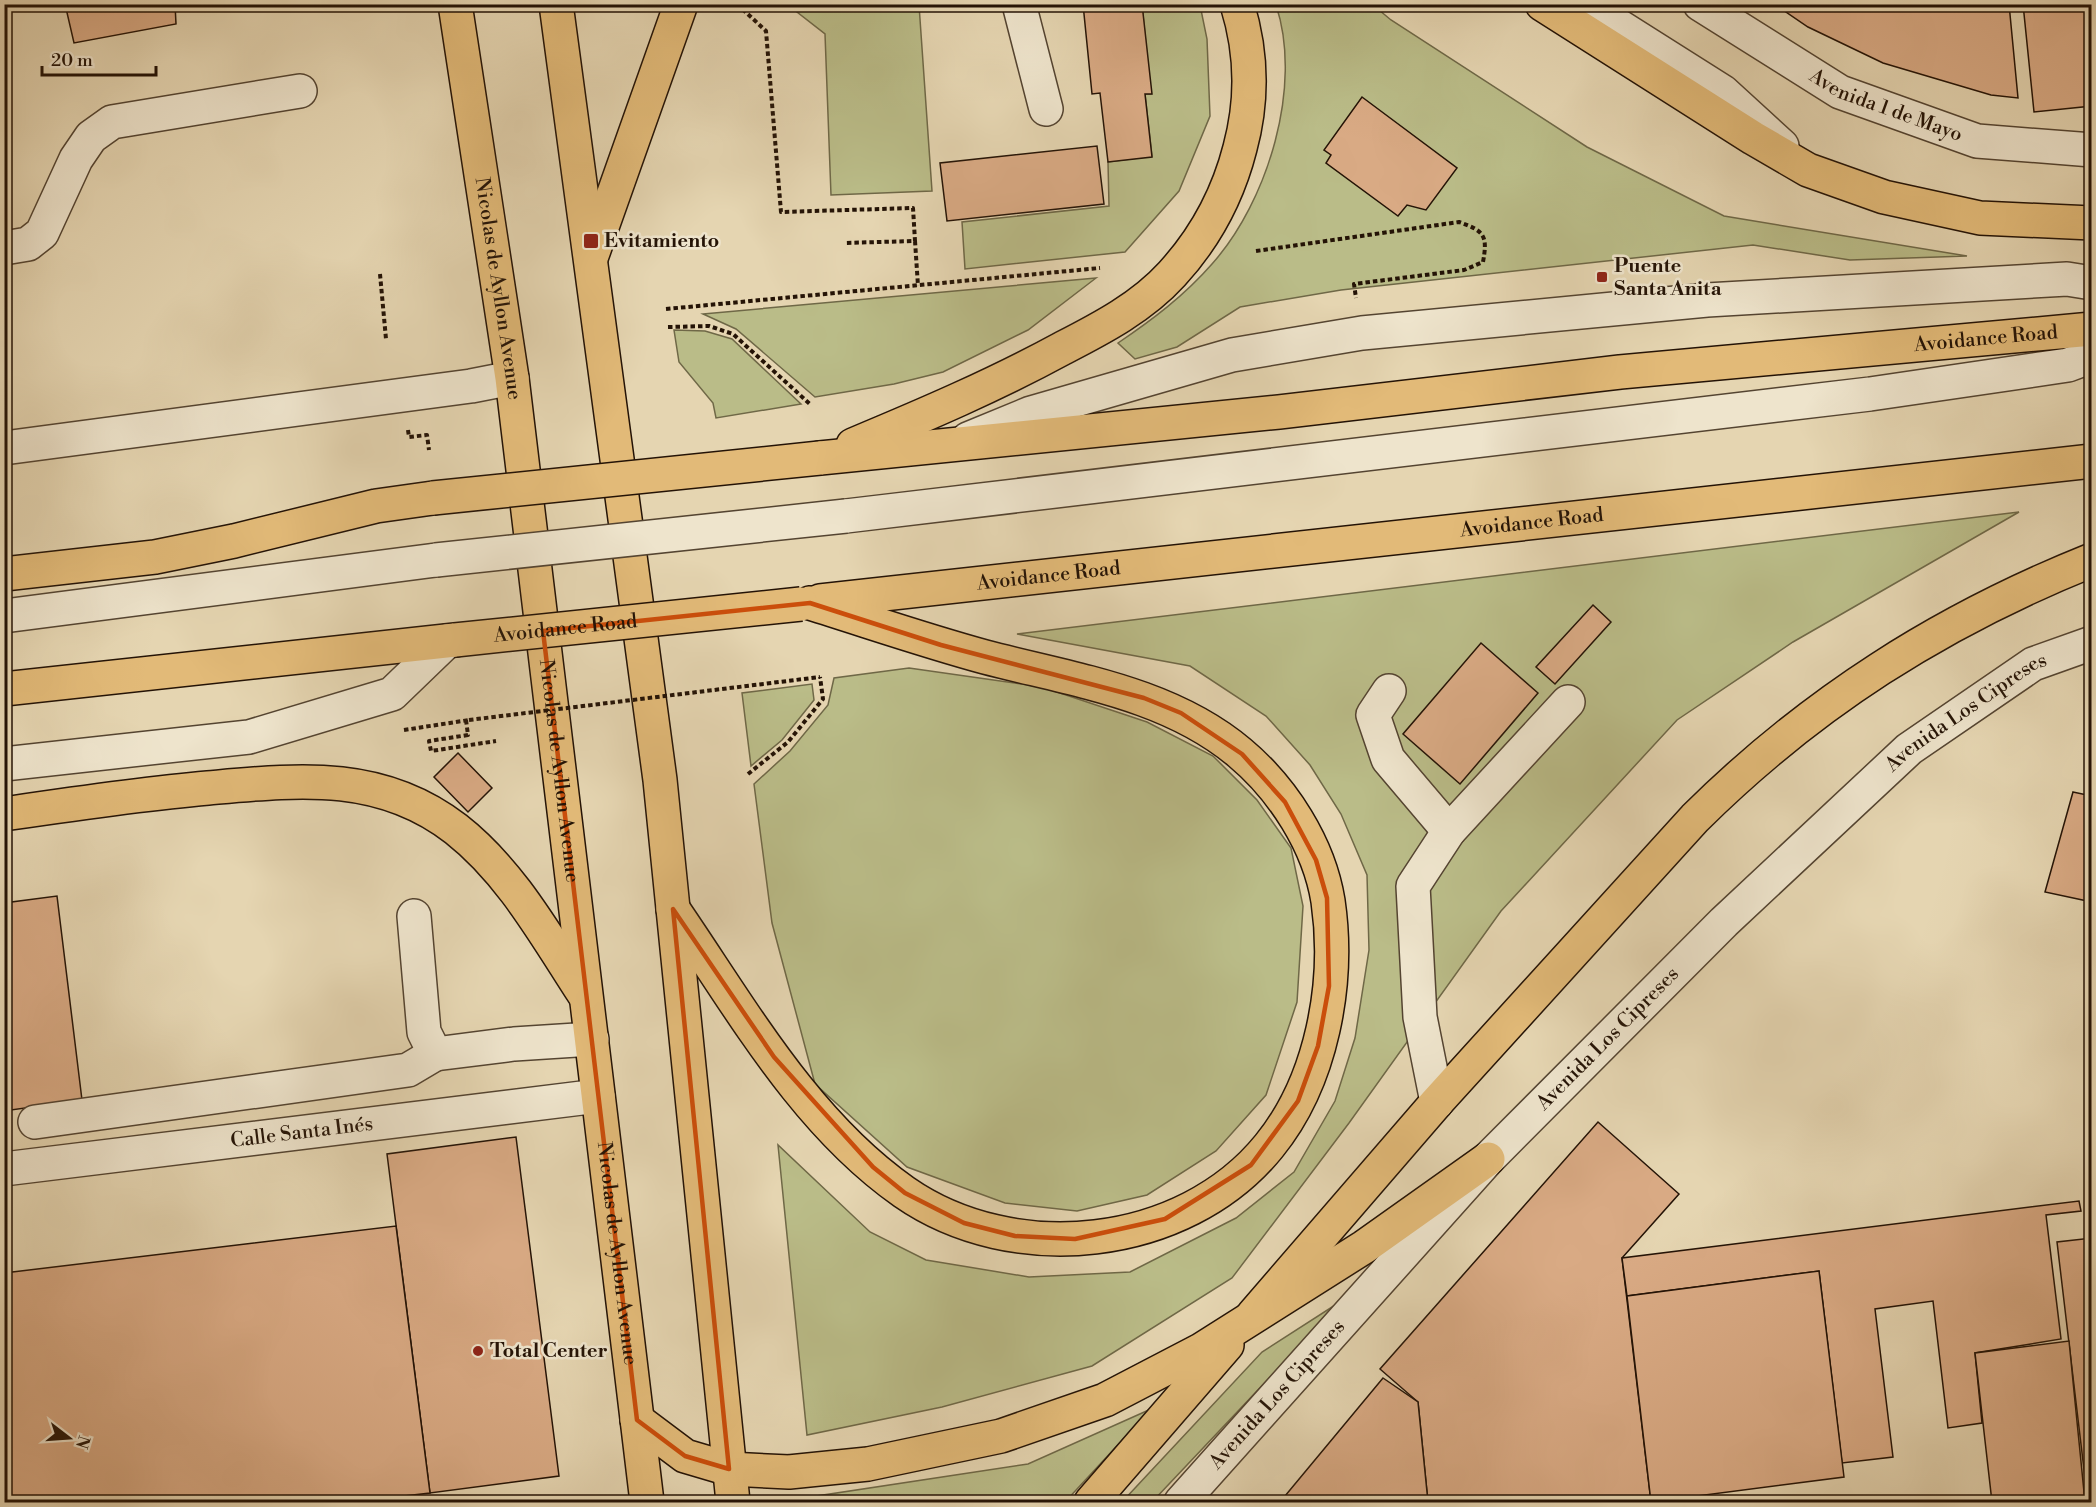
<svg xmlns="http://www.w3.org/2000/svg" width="2096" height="1507" font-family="'Libre Bodoni',serif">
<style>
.green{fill:#babc88;stroke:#6f6847;stroke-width:1.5}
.building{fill:#d9aa84;stroke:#241306;stroke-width:1.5}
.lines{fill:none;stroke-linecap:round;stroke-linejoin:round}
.minor-casing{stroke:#544431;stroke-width:36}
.major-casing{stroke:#241306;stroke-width:36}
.highway-casing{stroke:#241306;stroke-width:36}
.path{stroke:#241306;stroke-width:4;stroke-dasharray:4.5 3;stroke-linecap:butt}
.minor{stroke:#eee4cc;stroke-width:33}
.major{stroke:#e2ba78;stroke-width:33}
.highway{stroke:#e2ba78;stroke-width:33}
.minor-bridge-casing{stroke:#544431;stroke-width:36;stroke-linecap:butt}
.highway-bridge-casing{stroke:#241306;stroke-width:36;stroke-linecap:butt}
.path-bridge{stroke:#241306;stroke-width:4;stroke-dasharray:4.5 3;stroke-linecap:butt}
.minor-bridge{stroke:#eee4cc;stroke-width:33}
.highway-bridge{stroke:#e2ba78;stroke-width:33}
.marked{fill:none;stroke:#cb4e0b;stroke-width:4.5;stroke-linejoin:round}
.poi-dot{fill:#8f2418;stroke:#eee4cc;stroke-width:2}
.labels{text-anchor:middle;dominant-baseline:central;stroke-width:5;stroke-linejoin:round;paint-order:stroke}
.street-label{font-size:20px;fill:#241306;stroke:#eee4cc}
.poi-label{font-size:20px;font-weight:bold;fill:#241306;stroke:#eee4cc;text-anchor:start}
</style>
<rect width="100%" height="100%" fill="#e5d5b1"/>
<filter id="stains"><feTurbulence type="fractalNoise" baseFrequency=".00333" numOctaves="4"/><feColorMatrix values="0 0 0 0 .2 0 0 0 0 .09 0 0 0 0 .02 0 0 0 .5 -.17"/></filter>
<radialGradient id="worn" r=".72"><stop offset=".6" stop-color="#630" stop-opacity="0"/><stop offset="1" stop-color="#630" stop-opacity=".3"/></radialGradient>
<g class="green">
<polygon points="788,5 919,5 932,191 831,195 825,34"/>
<polygon points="1142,5 1200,5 1207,39 1210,116 1179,191 1125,252 965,269 962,222 1109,206 1108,162 1152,156 1145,94 1151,94"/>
<path d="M1276,5h97l18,15 196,127 137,69 243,40 -117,4 -97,-15 -412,45 -101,17 -63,40 -42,12 -17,-16c34,-23 66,-47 94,-79 56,-63 91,-178 64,-259z"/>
<polygon points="1096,278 1028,330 943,372 894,384 815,397 736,329 703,314"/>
<polygon points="674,330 705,331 732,339 801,404 716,418 713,403 679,362"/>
<polygon points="2019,512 1793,642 1677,720 1501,911 1349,1123 1232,1278 1092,1366 942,1407 807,1435 778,1145 870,1232 926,1260 1029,1277 1130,1272 1236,1218 1294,1172 1335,1101 1355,1038 1369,950 1367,875 1341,814 1310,765 1266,716 1190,666 1017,634"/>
<polygon points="909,668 1042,687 1147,722 1213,756 1257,800 1291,848 1303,906 1297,1002 1266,1095 1216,1151 1147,1195 1077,1211 1005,1203 907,1167 815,1084 772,923 754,784 790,751 828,705 834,678"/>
<polygon points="812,684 814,700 782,740 751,766 742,693"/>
<polygon points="1343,1300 1152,1502 1122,1502 1262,1352"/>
<polygon points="1151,1409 1065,1502 818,1502 817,1496 1028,1464"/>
</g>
<g class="building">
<polygon points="65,4 175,4 176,24 74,43"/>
<polygon points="1083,4 1142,4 1152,94 1145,94 1152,157 1108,162 1100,93 1092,94"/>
<polygon points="1774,4 2009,4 2018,98 1991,95 1883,63 1808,27"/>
<polygon points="2023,4 2092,4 2092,106 2034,112"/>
<polygon points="1362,97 1457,168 1426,210 1407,205 1398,216 1326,163 1331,155 1324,150"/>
<polygon points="1097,146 1104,204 947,221 940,163"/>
<polygon points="1593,605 1611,622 1555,684 1536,667"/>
<polygon points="1481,643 1538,693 1460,784 1403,734"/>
<polygon points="458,753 492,788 468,812 434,777"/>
<polygon points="2073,792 2092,796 2092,902 2045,892"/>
<polygon points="57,896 82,1100 4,1111 4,903"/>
<polygon points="1598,1122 1679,1194 1622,1258 1651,1502 1428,1502 1418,1402 1380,1369"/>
<polygon points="516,1137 559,1476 430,1493 387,1154"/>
<polygon points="2079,1201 2081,1211 2046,1215 2061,1339 1975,1353 1982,1423 1948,1428 1933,1301 1875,1309 1893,1457 1842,1463 1819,1271 1627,1296 1622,1258"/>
<polygon points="396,1226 430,1493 352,1502 4,1502 4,1273"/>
<polygon points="2092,1238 2092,1477 2085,1478 2057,1242"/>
<polygon points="1819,1271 1844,1477 1651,1502 1627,1296"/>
<polygon points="2069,1341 2085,1502 1992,1502 1975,1353"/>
<polygon points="1383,1378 1418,1402 1428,1502 1280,1502"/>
</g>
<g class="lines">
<g class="minor-casing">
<g id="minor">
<polyline points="1019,4 1046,109"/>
<polyline points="1584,4 1723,92 1782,146"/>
<path id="s1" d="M1700,4l140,88 137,49 115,9"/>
<polyline points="4,248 28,244 42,233 76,159 91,137 112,122 300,91"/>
<polyline points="968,439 1031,413 1232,355 1362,333 1707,300 2067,279 2092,283"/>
<polyline points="4,448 471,386 512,378"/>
<polyline points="846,516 1870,394 2068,365 2092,356"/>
<polyline points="4,616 436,560"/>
<polyline points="1389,691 1373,715 1388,759 1449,831"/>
<polyline points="4,764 249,737 392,694 447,641"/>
<polyline points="414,916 424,1032 435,1054 514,1044 592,1039"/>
<polyline points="1437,1102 1420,1017 1413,886 1449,831 1568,702"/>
<polyline points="35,1122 408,1070 435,1054"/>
<path id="s2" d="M4,1169l594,-73"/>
<path id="s3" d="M1181,1502l307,-343 236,-237 185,-173 124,-85 59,-21"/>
</g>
</g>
<g class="major-casing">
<g id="major">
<path id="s4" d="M455,4l57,374 135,1124"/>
<polyline points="556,4 660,780 733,1502"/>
<path d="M4,814c68,-10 135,-20 204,-26 89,-8 172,-18 248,41 55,43 90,107 128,165"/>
<polyline points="637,1420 685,1456 729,1469 789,1472 868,1464 1001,1436 1105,1400 1201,1350 1364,1247 1488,1159"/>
<polyline points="1091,1502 1227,1345"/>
</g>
</g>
<g class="highway-casing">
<g id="highway">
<polyline points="1542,4 1753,138 1808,170 1884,197 1980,218 2092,223"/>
<polyline points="591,258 681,4"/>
<path d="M853,445c72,-30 142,-60 210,-97 39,-20 79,-41 109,-74 33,-36 56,-79 68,-126 13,-48 12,-96 -3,-144"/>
<path id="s5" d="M820,458l459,-46 341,-40 472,-43"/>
<polyline points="4,574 155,557 234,541 376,506 433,498"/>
<path id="s6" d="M820,601l1272,-140"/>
<polyline points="4,689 455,640"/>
<path d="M673,909c68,99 131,213 231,283 109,76 280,59 365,-46 53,-65 71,-163 59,-245 -9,-56 -45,-112 -88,-148 -71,-60 -167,-73 -255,-96 -59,-16 -117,-36 -175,-54"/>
<path d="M1253,1315l184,-213 258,-284c116,-115 245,-197 397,-258"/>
</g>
</g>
<g class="path">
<polyline points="737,4 766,31 781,212 913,208 915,241 844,243"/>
<polyline points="915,241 918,286"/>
<path d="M1256,251l203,-29c25,9 29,13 24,40l-19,8 -110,14 2,14"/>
<polyline points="380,274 386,339"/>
<polyline points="666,309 1100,268"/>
<polyline points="668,327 709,326 733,334 811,405"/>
<polyline points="408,430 409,437 427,435 429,450"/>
<polyline points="466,720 468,735 429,741 431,751 496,741"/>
<polyline points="404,730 469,720"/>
<polyline points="748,774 788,742 823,699 820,677"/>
</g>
<use href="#minor" class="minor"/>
<use href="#major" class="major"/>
<use href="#highway" class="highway"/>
<g class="minor-bridge-casing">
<polyline id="minor-bridge" points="436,560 846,516"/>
</g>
<g class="highway-bridge-casing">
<g id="highway-bridge">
<polyline points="433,498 820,458"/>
<path id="s7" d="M455,640l346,-36"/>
</g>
</g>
<polyline class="path-bridge" points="469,720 820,677"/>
<use href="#minor-bridge" class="minor-bridge"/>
<use href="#highway-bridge" class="highway-bridge"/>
</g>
<path class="marked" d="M810,603l131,42 203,53 37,15 61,41 43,48 31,58 11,38 2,88 -11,60 -20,55 -47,64 -86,54 -90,20 -60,-3 -51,-13 -59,-30 -32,-26 -99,-110 -101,-148 56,560 -44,-13 -48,-36 -94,-789z"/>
<g class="poi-dot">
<rect x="583" y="233" width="16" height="16" rx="3"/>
<rect x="1596" y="271" width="12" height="12" rx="3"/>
<circle cx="478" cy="1351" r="6"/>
</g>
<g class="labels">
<g class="street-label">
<text stroke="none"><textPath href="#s1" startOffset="213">Avenida 1 de Mayo</textPath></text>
<text stroke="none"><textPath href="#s4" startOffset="288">Nicolas de Ayllon Avenue</textPath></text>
<text stroke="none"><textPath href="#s5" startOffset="1172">Avoidance Road</textPath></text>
<text stroke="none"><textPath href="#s6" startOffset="716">Avoidance Road</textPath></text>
<text stroke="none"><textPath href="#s6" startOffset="230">Avoidance Road</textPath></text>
<text stroke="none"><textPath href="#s7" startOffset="111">Avoidance Road</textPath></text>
<text stroke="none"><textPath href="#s3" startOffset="1116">Avenida Los Cipreses</textPath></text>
<text stroke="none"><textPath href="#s4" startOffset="774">Nicolas de Ayllon Avenue</textPath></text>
<text stroke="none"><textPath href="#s3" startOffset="630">Avenida Los Cipreses</textPath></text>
<text stroke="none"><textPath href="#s2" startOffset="300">Calle Santa Inés</textPath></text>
<text stroke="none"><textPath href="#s4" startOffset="1260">Nicolas de Ayllon Avenue</textPath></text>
<text stroke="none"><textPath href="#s3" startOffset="144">Avenida Los Cipreses</textPath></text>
</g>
<g class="poi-label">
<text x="604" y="241">Evitamiento</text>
<text x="1614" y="266">Puente<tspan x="1614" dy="23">Santa Anita</tspan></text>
<text x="490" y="1351">Total Center</text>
</g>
</g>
<rect width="2096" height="1507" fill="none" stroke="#e5d5b1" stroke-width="24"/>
<rect x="6" y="6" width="2084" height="1495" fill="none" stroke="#241306" stroke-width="3"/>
<rect x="12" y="12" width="2072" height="1483" fill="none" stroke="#241306" stroke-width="1.5"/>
<g transform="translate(69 1438) rotate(107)" stroke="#eee4cc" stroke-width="4.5" paint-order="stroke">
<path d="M0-4.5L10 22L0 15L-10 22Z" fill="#241306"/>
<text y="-9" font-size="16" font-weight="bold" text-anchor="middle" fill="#241306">N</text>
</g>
<path d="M42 66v9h114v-9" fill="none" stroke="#241306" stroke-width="3"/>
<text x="51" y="66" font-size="18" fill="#241306" stroke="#eee4cc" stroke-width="4.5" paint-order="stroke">20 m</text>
<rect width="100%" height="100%" filter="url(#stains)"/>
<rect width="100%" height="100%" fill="url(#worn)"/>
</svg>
